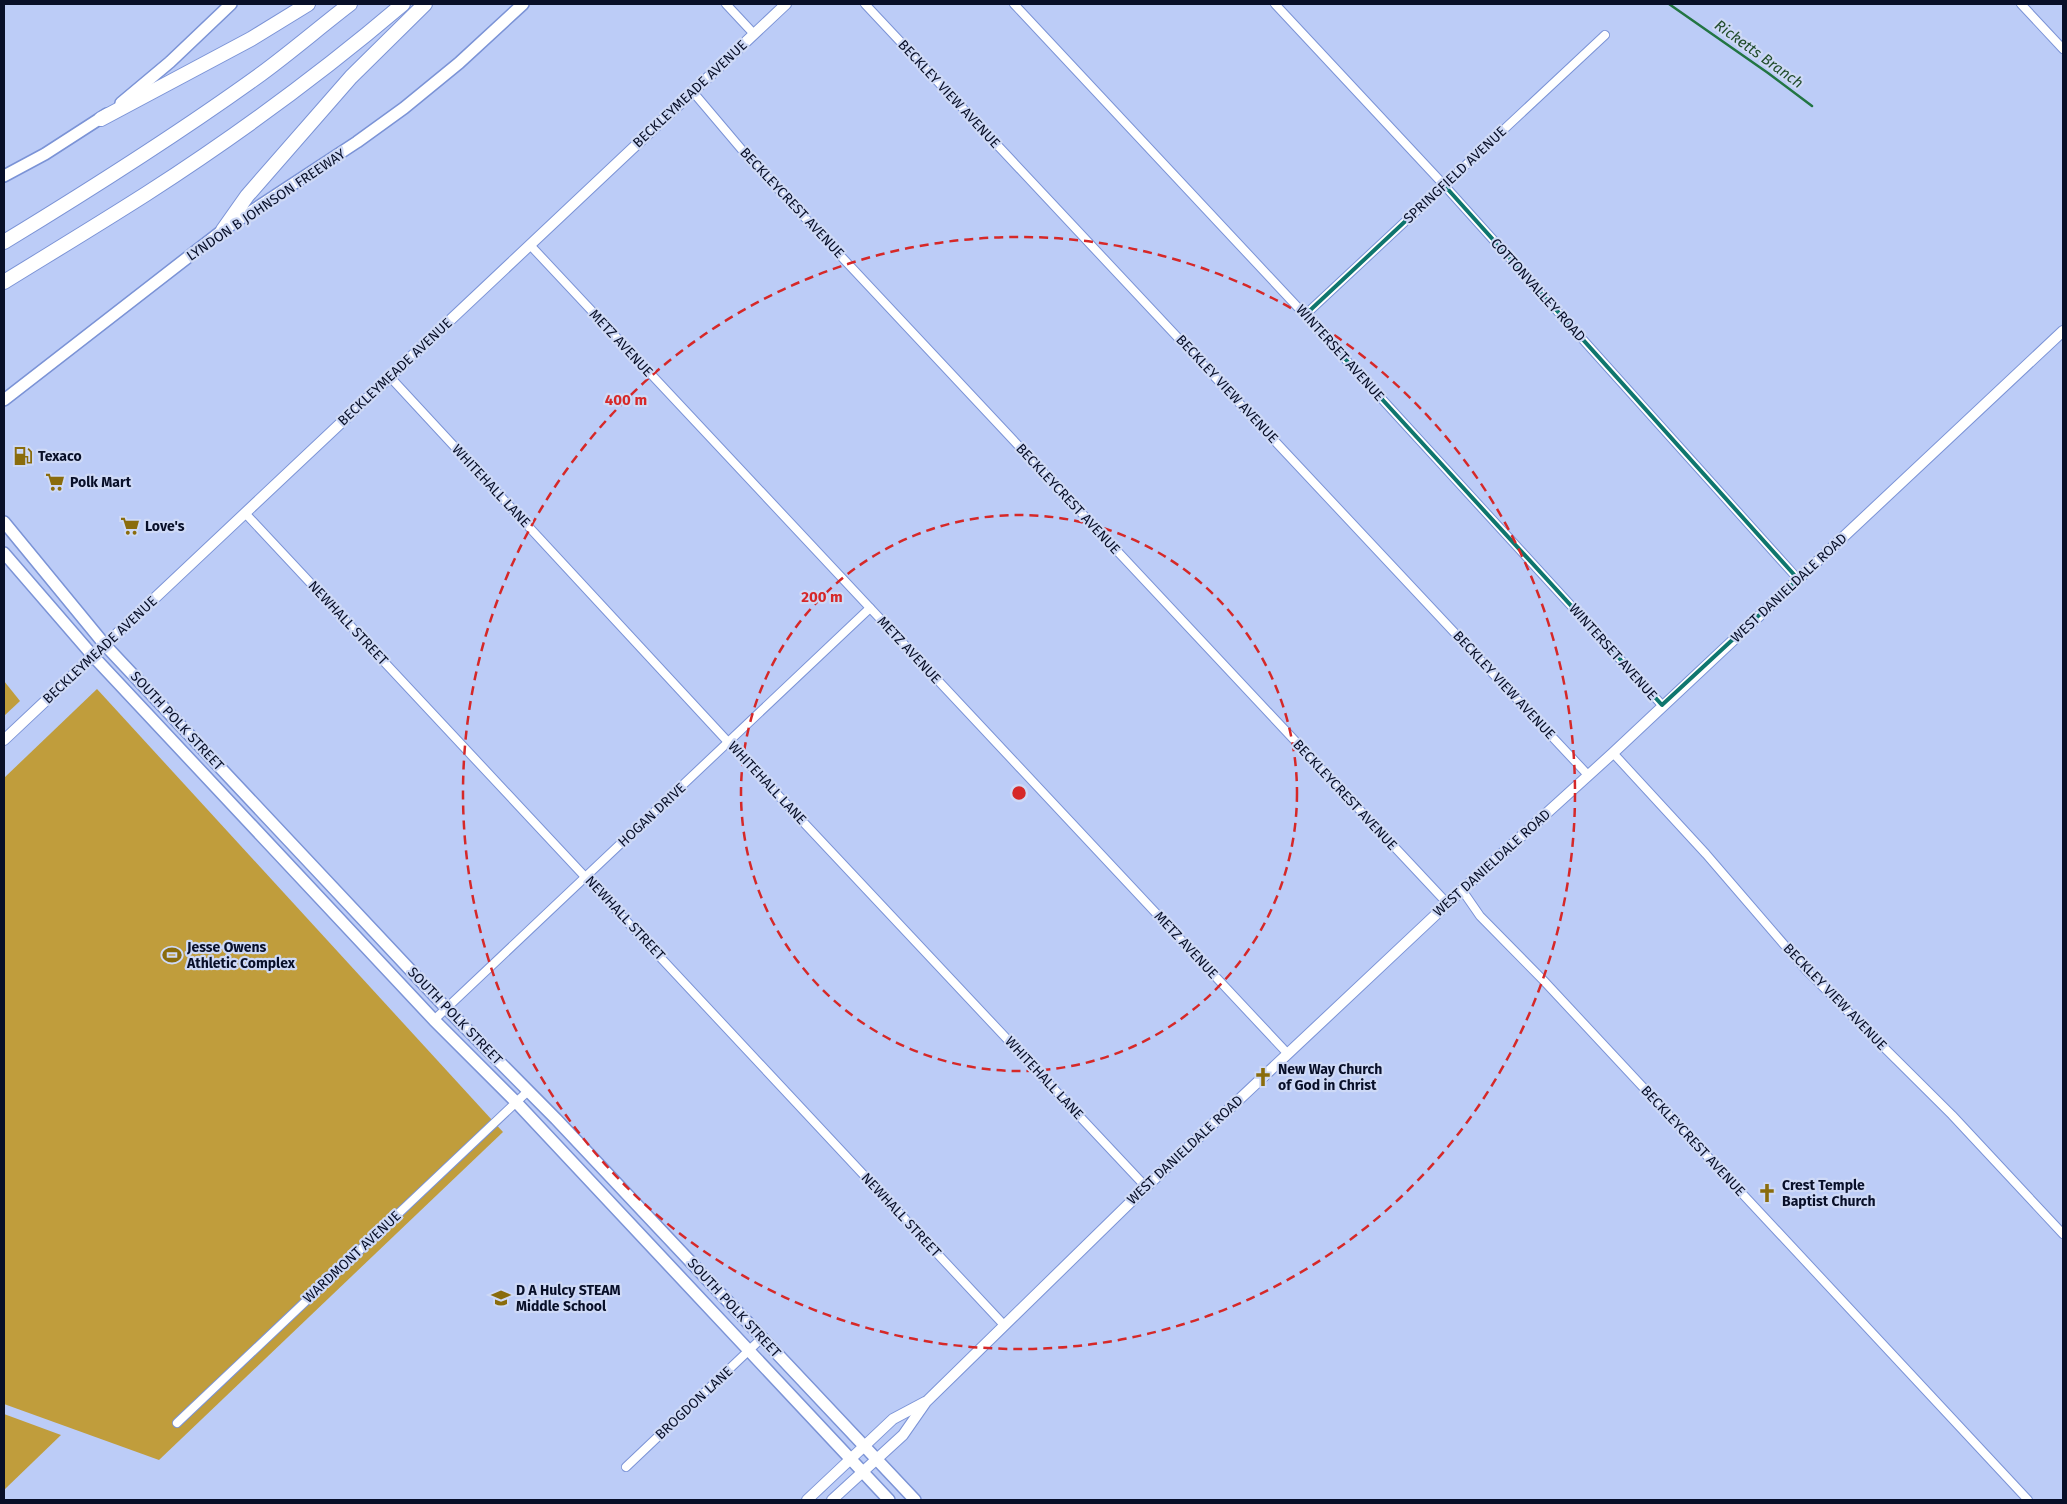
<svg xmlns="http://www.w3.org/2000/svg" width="2067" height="1504" font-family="'Fira Sans',sans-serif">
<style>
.green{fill:#c09d3c}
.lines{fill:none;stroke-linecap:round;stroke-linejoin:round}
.stream{stroke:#227543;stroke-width:2.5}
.minor-casing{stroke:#7b93d6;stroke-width:10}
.tertiary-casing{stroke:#7b93d6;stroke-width:12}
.secondary-casing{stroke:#7b93d6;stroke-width:14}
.motorway-casing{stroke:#7b93d6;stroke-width:16}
.minor{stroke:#fff;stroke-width:8}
.tertiary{stroke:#fff;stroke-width:10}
.secondary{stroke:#fff;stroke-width:11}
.motorway{stroke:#fff;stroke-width:14}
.marked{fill:none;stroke:#0f766e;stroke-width:4;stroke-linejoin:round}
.ring{fill:none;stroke:#d62828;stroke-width:2.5;stroke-dasharray:9 6}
.labels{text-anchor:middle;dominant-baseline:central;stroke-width:4.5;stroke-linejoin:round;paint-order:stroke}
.street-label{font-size:14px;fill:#080f28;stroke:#ced9f6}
.poi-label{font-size:14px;font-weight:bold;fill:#080f28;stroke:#ced9f6;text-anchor:start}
.water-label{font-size:15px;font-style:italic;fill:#214c2b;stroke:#ced9f6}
.centre{fill:#d62828;stroke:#ced9f6;stroke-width:2.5}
.ring-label{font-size:15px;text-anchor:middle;font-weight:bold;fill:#d62828;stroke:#ced9f6;stroke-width:4.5;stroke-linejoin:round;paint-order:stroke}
</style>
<rect width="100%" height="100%" fill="#bcccf7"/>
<g class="green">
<polygon points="4,681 20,701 4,716"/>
<polygon points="97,689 503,1132 159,1460 4,1404 4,778"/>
<polygon points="4,1414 61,1435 4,1490"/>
</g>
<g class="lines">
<polyline class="stream" points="1669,4 1768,73 1812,106"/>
<g class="minor-casing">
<g id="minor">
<polyline points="726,4 754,34"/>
<polyline points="865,4 1588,775"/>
<polyline points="1014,4 1305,315 1662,705"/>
<polyline points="1275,4 1444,185 1798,579"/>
<polyline points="2021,4 2063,49"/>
<polyline points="693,92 748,157 1447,903"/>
<polyline points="530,245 1288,1054"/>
<polyline points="1305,315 1605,35"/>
<polyline points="390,377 729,743 1146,1187"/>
<polyline points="245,513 1004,1325"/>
<polyline points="1613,753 1706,854 1806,970 1952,1115 2063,1234"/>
<polyline points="1462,890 1480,916 1544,981 2028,1500"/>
<polyline points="434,1020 870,608"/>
<polyline points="177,1423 528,1091"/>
<polyline points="626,1467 762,1338"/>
</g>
</g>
<g class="tertiary-casing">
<g id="tertiary">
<polyline points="4,740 786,4"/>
<polyline points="807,1500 893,1419 925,1402"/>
<polyline points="832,1500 903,1435 926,1402 1146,1187 1462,890 1613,753 2063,331"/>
</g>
</g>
<g class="secondary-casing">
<g id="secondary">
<polyline points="121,103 170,62 231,4"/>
<polyline points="4,176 45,154 107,114"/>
<polyline points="4,400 223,230 357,142 404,108 459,63 523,4"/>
<polyline points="4,522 105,645 446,1008 556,1119 915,1500"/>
<polyline points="4,553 93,656 434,1020 516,1102 889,1500"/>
</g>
</g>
<g class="motorway-casing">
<g id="motorway">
<polyline points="101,119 251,39 308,4"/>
<polyline points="223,230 247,196 351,77 425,4"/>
<path d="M4,242c87,-53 174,-108 257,-168 30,-22 59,-47 89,-70"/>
<path d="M4,282c47,-29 95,-58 142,-88 90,-58 176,-121 257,-190"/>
</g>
</g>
<use href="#minor" class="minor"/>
<use href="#tertiary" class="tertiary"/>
<use href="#secondary" class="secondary"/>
<use href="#motorway" class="motorway"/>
</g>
<path class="marked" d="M1444,185l354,394 -136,126 -357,-390z"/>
<g class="ring">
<circle cx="1019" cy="793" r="278"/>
<circle cx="1019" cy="793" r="556"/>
</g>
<defs>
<g id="fuel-bare" transform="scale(1.5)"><path d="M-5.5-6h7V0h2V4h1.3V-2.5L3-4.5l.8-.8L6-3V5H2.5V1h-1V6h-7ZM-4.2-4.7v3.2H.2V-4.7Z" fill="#8a6c0c" stroke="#ced9f6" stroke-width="2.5" paint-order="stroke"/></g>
<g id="supermarket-bare" transform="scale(1.5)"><path d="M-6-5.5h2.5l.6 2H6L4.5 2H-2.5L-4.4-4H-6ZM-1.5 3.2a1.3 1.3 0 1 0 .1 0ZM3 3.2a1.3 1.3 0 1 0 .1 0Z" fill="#8a6c0c" stroke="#ced9f6" stroke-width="2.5" paint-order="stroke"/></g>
<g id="stadium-bare" transform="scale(1.5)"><path d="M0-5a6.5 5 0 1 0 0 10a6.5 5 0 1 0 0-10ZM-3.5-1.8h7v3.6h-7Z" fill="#8a6c0c" stroke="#ced9f6" stroke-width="2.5" paint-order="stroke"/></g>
<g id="church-bare" transform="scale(1.5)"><path d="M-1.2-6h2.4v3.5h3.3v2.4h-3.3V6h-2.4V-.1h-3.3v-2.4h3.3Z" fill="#8a6c0c" stroke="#ced9f6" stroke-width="2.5" paint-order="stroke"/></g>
<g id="school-bare" transform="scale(1.5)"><path d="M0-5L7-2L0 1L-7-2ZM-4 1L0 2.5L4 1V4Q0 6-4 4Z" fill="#8a6c0c" stroke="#ced9f6" stroke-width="2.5" paint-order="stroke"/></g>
</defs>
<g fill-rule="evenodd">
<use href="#fuel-bare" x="23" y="456"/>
<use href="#supermarket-bare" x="55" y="482"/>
<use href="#supermarket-bare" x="130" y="526"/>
<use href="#stadium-bare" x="172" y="955"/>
<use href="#church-bare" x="1263" y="1077"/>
<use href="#church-bare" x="1767" y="1193"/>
<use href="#school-bare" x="501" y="1298"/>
</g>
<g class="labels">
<g class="street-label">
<text transform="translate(690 94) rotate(-43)">BECKLEYMEADE AVENUE</text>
<text transform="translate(949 94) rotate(47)">BECKLEY VIEW AVENUE</text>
<text transform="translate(1455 175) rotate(-43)">SPRINGFIELD AVENUE</text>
<text transform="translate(792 203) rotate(47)">BECKLEYCREST AVENUE</text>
<text transform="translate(266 205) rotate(-34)">LYNDON B JOHNSON FREEWAY</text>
<text transform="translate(1538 290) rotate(48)">COTTONVALLEY ROAD</text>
<text transform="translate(621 343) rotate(47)">METZ AVENUE</text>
<text transform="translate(1340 353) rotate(48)">WINTERSET AVENUE</text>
<text transform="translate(395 372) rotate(-43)">BECKLEYMEADE AVENUE</text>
<text transform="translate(1227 389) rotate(47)">BECKLEY VIEW AVENUE</text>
<text transform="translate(491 486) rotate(47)">WHITEHALL LANE</text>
<text transform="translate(1068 499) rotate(47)">BECKLEYCREST AVENUE</text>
<text transform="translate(1789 588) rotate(-43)">WEST DANIELDALE ROAD</text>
<text transform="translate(348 623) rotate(47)">NEWHALL STREET</text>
<text transform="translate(100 650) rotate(-43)">BECKLEYMEADE AVENUE</text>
<text transform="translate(909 650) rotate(47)">METZ AVENUE</text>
<text transform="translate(1613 652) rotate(48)">WINTERSET AVENUE</text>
<text transform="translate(1504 685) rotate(47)">BECKLEY VIEW AVENUE</text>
<text transform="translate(177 721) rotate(47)">SOUTH POLK STREET</text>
<text transform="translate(767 783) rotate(47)">WHITEHALL LANE</text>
<text transform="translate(1345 795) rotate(47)">BECKLEYCREST AVENUE</text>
<text transform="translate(652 815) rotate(-43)">HOGAN DRIVE</text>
<text transform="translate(1492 863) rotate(-42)">WEST DANIELDALE ROAD</text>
<text transform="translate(625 918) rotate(47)">NEWHALL STREET</text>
<text transform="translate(1186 945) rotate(47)">METZ AVENUE</text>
<text transform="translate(1835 997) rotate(46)">BECKLEY VIEW AVENUE</text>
<text transform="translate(455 1016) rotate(46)">SOUTH POLK STREET</text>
<text transform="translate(1044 1078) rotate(47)">WHITEHALL LANE</text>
<text transform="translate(1693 1141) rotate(47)">BECKLEYCREST AVENUE</text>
<text transform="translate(1185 1150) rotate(-43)">WEST DANIELDALE ROAD</text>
<text transform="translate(901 1215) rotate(47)">NEWHALL STREET</text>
<text transform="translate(352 1257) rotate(-43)">WARDMONT AVENUE</text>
<text transform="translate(734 1308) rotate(47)">SOUTH POLK STREET</text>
<text transform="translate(694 1403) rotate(-43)">BROGDON LANE</text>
</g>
<g class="poi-label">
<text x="38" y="456">Texaco</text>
<text x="70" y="482">Polk Mart</text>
<text x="145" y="526">Love's</text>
<text x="187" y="947">Jesse Owens<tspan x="187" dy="16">Athletic Complex</tspan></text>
<text x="1278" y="1069">New Way Church<tspan x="1278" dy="16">of God in Christ</tspan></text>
<text x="1782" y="1185">Crest Temple<tspan x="1782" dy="16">Baptist Church</tspan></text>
<text x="516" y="1290">D A Hulcy STEAM<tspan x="516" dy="16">Middle School</tspan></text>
</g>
<g class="water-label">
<text transform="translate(1759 54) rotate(36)">Ricketts Branch</text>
</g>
</g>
<circle cx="1019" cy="793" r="8" class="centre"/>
<g class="ring-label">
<text x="626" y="405">400 m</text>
<text x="822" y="602">200 m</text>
</g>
<rect width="2067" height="1504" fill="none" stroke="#080f28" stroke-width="10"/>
</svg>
